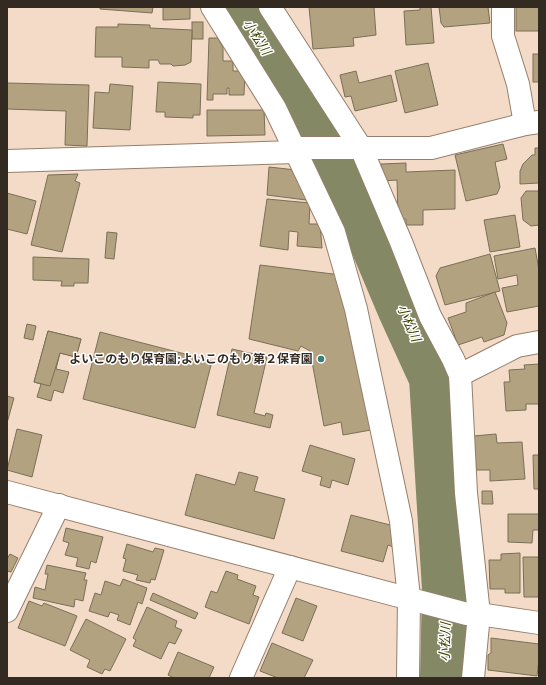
<svg xmlns="http://www.w3.org/2000/svg" width="546" height="685" font-family="Figtree,'Noto Sans JP',sans-serif">
<style>
.lines{fill:none;stroke-linecap:round;stroke-linejoin:round}
.river{stroke:#858864;stroke-width:48}
.building{fill:#b2a280;stroke:#7a6f57}
.minor-casing{stroke:#957f6c;stroke-width:24}
.minor{stroke:#fff;stroke-width:22}
.poi-dot{fill:#387f78;stroke:#fff;stroke-width:1.5}
.labels{text-anchor:middle;dominant-baseline:central;stroke-width:3;stroke-linejoin:round;paint-order:stroke}
.poi-label{font-size:12px;font-weight:bold;fill:#332a22;stroke:#fff;text-anchor:end}
.water-label{font-size:13px;font-style:italic;fill:#404100;stroke:#fff}
</style>
<rect width="100%" height="100%" fill="#f4dbc7"/>
<g class="lines">
<polyline class="river" points="237,7 254,35 293,92 369,232 401,308 433,378 446,589 444,678"/>
</g>
<g class="building">
<polygon points="100,7 153,7 152,13 100,9"/>
<polygon points="163,7 190,7 190,19 163,20"/>
<polygon points="309,7 374,7 376,35 353,38 354,46 313,49"/>
<polygon points="420,7 431,7 434,43 406,45 404,11 420,10"/>
<polygon points="439,7 488,7 490,23 444,27 441,23"/>
<rect x="516" y="7" width="23" height="24"/>
<rect x="192" y="22" width="11" height="17"/>
<polygon points="118,24 150,25 150,28 192,30 191,62 185,65 173,66 171,64 160,64 158,60 149,60 149,68 122,67 122,57 95,57 96,27 118,27"/>
<polygon points="209,38 218,38 223,48 223,61 233,61 233,71 245,71 244,95 229,95 229,88 227,88 227,94 213,94 213,100 207,100"/>
<rect x="533" y="54" width="6" height="28"/>
<polygon points="428,63 438,105 405,113 395,71"/>
<polygon points="356,71 359,83 391,75 397,101 355,111 351,96 345,97 340,75"/>
<polygon points="158,82 201,84 200,115 193,115 193,118 165,117 165,112 156,112"/>
<polygon points="7,83 89,85 87,146 65,145 66,111 7,109"/>
<polygon points="110,84 133,86 130,130 93,128 95,92 109,93"/>
<polygon points="207,110 264,110 265,135 207,136"/>
<polygon points="503,144 507,159 495,162 500,187 497,194 466,201 455,155"/>
<polygon points="535,148 539,148 539,183 520,184 520,171 523,164 532,155 535,155"/>
<polygon points="406,163 406,172 455,170 455,209 423,210 423,225 406,225 406,219 398,219 397,180 382,181 381,164"/>
<polygon points="269,167 296,170 305,189 306,200 267,195"/>
<polygon points="78,174 75,181 80,183 62,252 31,245 48,175"/>
<polygon points="526,191 539,191 539,225 531,226 523,220 521,198"/>
<polygon points="7,193 36,201 27,234 7,229"/>
<polygon points="267,199 310,203 309,224 320,224 322,248 297,246 298,232 289,231 288,250 260,246"/>
<polygon points="515,215 520,247 490,252 484,220"/>
<polygon points="107,232 117,233 114,259 105,258"/>
<polygon points="535,248 539,270 539,306 507,312 502,288 518,285 517,275 498,279 494,256"/>
<polygon points="490,254 500,291 445,305 436,276 440,268"/>
<polygon points="33,257 89,259 88,283 74,283 74,286 61,286 62,281 33,280"/>
<polygon points="260,265 341,275 371,430 343,435 341,422 324,426 310,351 301,346 298,351 249,339"/>
<polygon points="495,292 507,323 504,335 484,342 482,337 458,345 448,318 466,312 466,303"/>
<polygon points="27,324 36,326 33,340 24,338"/>
<polygon points="48,331 81,339 76,357 60,353 56,369 69,372 63,393 54,390 51,401 37,397 41,384 34,382"/>
<polygon points="48,331 81,339 76,357 60,353 50,386 34,382"/>
<polygon points="100,332 212,361 195,428 83,399"/>
<polygon points="232,349 267,357 254,413 265,416 266,413 273,415 270,428 217,415"/>
<polygon points="539,364 539,404 526,404 526,410 506,411 504,382 510,382 509,370 525,369 524,365"/>
<polygon points="7,396 14,398 7,423"/>
<polygon points="17,429 42,435 32,477 7,470"/>
<polygon points="496,434 497,443 522,442 525,479 490,481 490,470 476,470 474,436"/>
<polygon points="310,445 355,459 348,485 332,480 330,488 320,485 322,477 302,471"/>
<polygon points="533,455 539,455 539,489 534,489"/>
<polygon points="239,472 258,477 254,491 285,499 274,539 185,515 196,474 235,485"/>
<polygon points="482,491 492,491 493,504 482,504"/>
<polygon points="508,514 539,514 539,530 533,530 532,543 508,542"/>
<polygon points="351,515 398,527 393,547 388,545 383,562 341,551"/>
<polygon points="66,528 103,537 96,563 91,561 89,569 76,566 78,558 65,555 69,543 63,541"/>
<polygon points="127,544 153,552 155,548 164,550 155,580 151,579 150,583 136,580 138,575 123,571 126,559 123,558"/>
<polygon points="520,553 520,593 505,593 505,589 490,589 489,560 501,560 501,554"/>
<polygon points="10,554 18,558 11,572 7,571 7,559"/>
<polygon points="523,557 539,557 539,597 524,597"/>
<polygon points="47,565 86,573 84,580 87,580 83,601 75,599 74,607 33,598 35,587 45,590 48,574 45,574"/>
<polygon points="226,571 238,575 237,579 256,586 253,595 259,597 249,624 205,607 211,591 217,593"/>
<polygon points="123,579 147,588 142,604 138,602 130,625 117,620 119,615 110,612 108,617 89,611 95,593 101,595 105,581 120,586"/>
<polygon points="153,593 198,613 195,619 150,600"/>
<polygon points="296,598 317,606 303,641 282,633"/>
<polygon points="29,601 42,606 44,603 77,616 65,646 18,628"/>
<polygon points="147,607 177,621 175,627 182,630 175,644 169,642 161,659 133,646 136,640 133,638"/>
<polygon points="86,619 126,639 110,671 105,669 102,674 87,667 90,660 70,650"/>
<polygon points="491,638 539,644 539,660 537,676 488,670 488,655 491,653"/>
<polygon points="272,643 313,660 304,678 278,678 260,671"/>
<polygon points="178,652 214,667 209,678 174,678 168,675"/>
</g>
<g class="lines">
<g class="minor-casing">
<g id="minor">
<polyline points="212,7 275,108 334,232 356,309 401,521 409,598 408,678"/>
<polyline points="270,7 361,148 401,242 430,316 453,359 460,375"/>
<polyline points="503,7 503,36 518,84 525,124"/>
<polyline points="7,161 296,152 302,148 431,148 525,124 539,122"/>
<polyline points="7,492 467,614 479,614 539,623"/>
<polyline points="7,611 59,505"/>
<polyline points="241,678 290,567"/>
<polyline points="473,678 479,614 466,493 460,375 517,346 539,342"/>
</g>
</g>
<use href="#minor" class="minor"/>
</g>
<circle class="poi-dot" cx="321" cy="359" r="4"/>
<g class="labels">
<g class="poi-label">
<text x="313" y="359">よいこのもり保育園;よいこのもり第２保育園</text>
</g>
<g class="water-label">
<text transform="translate(257 37) rotate(57)">小松川</text>
<text transform="translate(409 323) rotate(66)">小松川</text>
<text transform="translate(445 642) rotate(-88)">小松川</text>
</g>
</g>
<rect width="546" height="685" fill="none" stroke="#332a22" stroke-width="16"/>
</svg>
